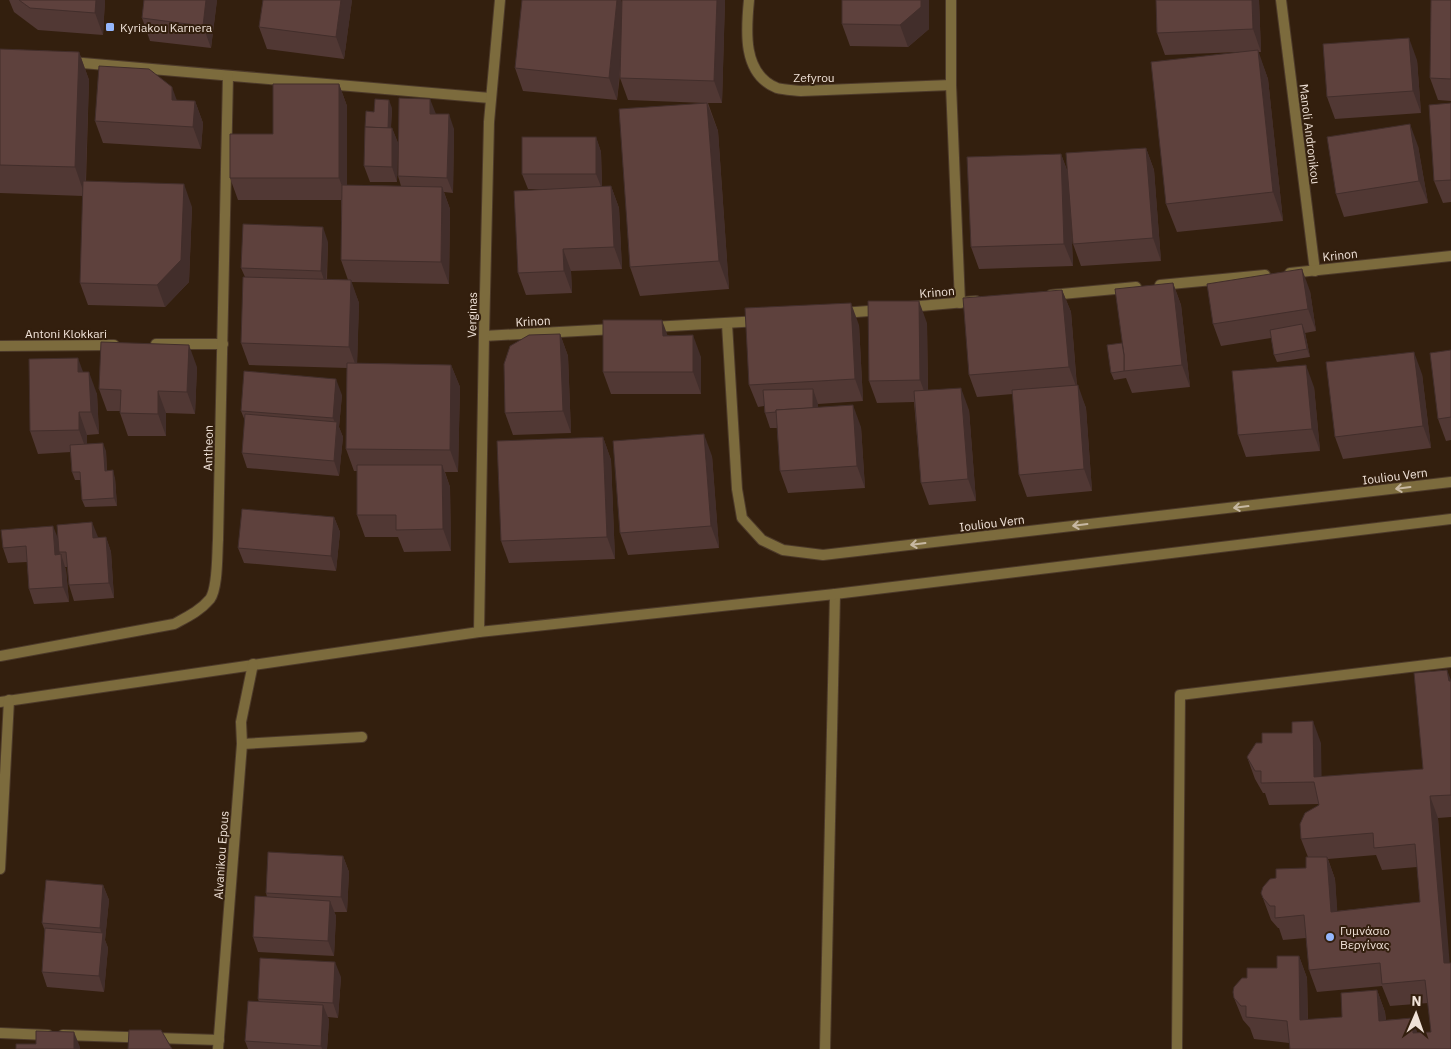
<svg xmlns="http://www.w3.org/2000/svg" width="1451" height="1049" font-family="'IBM Plex Sans',sans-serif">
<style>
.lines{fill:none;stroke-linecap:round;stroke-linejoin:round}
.minor-casing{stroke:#4d3a2a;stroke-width:12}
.tertiary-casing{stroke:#4d3a2a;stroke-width:12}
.minor{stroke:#7c6b3d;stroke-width:10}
.tertiary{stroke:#7c6b3d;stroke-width:10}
.wall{fill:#513834;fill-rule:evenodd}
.shaded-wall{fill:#422e2b}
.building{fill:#5e413d;stroke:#422e2b}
.oneway{stroke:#c7b8a2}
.poi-dot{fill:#95b7fd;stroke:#331f0e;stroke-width:2}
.labels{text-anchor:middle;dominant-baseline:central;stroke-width:4;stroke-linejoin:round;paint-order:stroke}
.poi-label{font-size:12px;fill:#f0e2d8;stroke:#331f0e;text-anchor:start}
.street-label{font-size:12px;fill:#f0e2d8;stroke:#331f0e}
</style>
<rect width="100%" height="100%" fill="#331f0e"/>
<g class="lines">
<g class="minor-casing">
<g id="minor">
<path d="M749,0c-3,30 -7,74 28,88 7,2 16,2 24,3l150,-6"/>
<polyline points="951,0 951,85 960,303"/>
<polyline points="1281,0 1315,271"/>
<polyline points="71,62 490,98"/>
<polyline points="1290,273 1451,256"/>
<polyline points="1160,285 1265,275"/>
<polyline points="1051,295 1136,287"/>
<polyline points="909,307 976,301"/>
<polyline points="842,313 882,310"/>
<polyline points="727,324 737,489 742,518 762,540 783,550 823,555 1451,482"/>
<polyline points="652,327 760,321"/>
<polyline points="484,336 615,329"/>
<polyline points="156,344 223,344"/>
<polyline points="0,346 114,345"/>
<path d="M0,656l174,-32c13,-7 26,-13 36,-25 8,-11 7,-45 8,-59l10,-464"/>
<polyline points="0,702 479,632"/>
<polyline points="242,744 362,737"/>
<polyline points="0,869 9,700"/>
<polyline points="0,1033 48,1035"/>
<polyline points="63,1035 219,1040"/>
<polyline points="218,1049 242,744 241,722 253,664"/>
<polyline points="825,1049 835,594"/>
<polyline points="1177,1049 1180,695 1451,662"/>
</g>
</g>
<g class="tertiary-casing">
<polyline id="tertiary" points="500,0 489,122 484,336 479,632 835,594 1451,519"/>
</g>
<use href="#minor" class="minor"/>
<use href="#tertiary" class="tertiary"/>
</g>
<g class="wall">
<polygon points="9,0 105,0 103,35 38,30 14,12"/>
<polygon points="144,0 217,0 211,48 150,41 142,18"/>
<polygon points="352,0 344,59 267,49 259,27"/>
<polygon points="621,0 622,4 725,0 722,103 708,103 718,131 729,289 640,296 630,267 705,103 628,100 620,78 620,75 617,100 523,91 515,68"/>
<polygon points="842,0 929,29 908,47 850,46 842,24"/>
<polygon points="1156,0 1259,0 1261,52 1258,52 1268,79 1283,221 1177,232 1166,204 1239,52 1165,55 1157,33"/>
<polygon points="1451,0 1451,101 1438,100 1430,78"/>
<polygon points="0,49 79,52 89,80 86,182 192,207 189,282 165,307 88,305 80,283 83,196 0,193"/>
<polygon points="1417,60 1421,113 1335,119 1327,97"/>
<polygon points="339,84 347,106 347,185 401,186 398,176 436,114 454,129 453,193 444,192 450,209 449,284 351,282 359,303 357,363 451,365 460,387 458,472 445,472 450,487 451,551 404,552 398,537 365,537 357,515 357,471 354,471 346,449 347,368 249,365 241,343 245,277 241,268 328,242 327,280 348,280 341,260 341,200 238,200 230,178 273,134"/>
<polygon points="195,101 203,123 201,149 103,143 95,121"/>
<polygon points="1451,103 1451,202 1443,203 1434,181"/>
<polygon points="392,108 391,128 392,128 398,143 397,182 370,182 364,166"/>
<polygon points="596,137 601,152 602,186 611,186 619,208 622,269 571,271 572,293 526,295 518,273 547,189 528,189 522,174"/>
<polygon points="1418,146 1428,203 1344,217 1336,194"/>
<polygon points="1146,148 1154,170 1161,261 1081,266 1073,244 1071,218 1073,266 979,269 971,247 1061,154 1067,170"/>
<polygon points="1173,283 1181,305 1190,387 1132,393 1126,378 1114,380 1111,373 1122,343"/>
<polygon points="1062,290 1071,312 1077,386 1086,408 1092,491 1027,497 1019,475 1013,394 977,397 969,375"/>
<polygon points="1310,291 1316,331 1305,333 1310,357 1277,362 1274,355 1271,338 1221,346 1213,324"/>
<polygon points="927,323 928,390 969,410 976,501 929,505 921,483 914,402 877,403 869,381"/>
<polygon points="859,325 863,401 818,404 818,407 861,427 865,488 788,493 780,471 777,428 770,428 765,413 764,406 758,407 749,385"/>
<polygon points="560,334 568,356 571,433 513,435 505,413"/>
<polygon points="668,335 701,357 701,394 611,394 603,372"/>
<polygon points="1451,350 1451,440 1446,441 1438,419"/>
<polygon points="197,367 195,414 166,413 166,436 128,436 120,413 120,411 107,411 99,389"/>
<polygon points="83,372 97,394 99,434 87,435 87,444 106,451 107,471 115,478 117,506 85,507 82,500 81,480 75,480 72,472 71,452 38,454 30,431"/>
<polygon points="1422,374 1431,448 1343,459 1335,437"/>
<polygon points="1314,387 1320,451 1246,457 1238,435"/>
<polygon points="342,395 339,427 343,437 339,476 247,468 242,453 245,421 241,411"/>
<polygon points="603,437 611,460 615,559 509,563 501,541"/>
<polygon points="712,456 719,548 628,555 620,533"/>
<polygon points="334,517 340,532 336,571 244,563 238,548"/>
<polygon points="106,537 111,552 114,598 74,601 69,585 68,567 65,567 66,570 69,602 34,604 29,589 27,562 8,563 3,548 58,540"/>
<path d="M1451,680v137l-13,1 13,231 -162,-6 -35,-4 -4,-11 -7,-8 -9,-22 13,-20 30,-10 22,-12 8,22 1,42 34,-3 35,-27 8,22 1,8 26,-2 5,15 14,-1 -3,-29 -38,3 -8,-20 -65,6 -8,-22 -3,-32 -23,2 -4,-12h-1l-7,-8 -10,-27 15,-15 30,-10 2,-11 -7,-18 18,-34v-1l-50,1 -4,-12h-2l-8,-14 -8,-22 74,-14v34l102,-8zM1376,855l6,15 35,-3 3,35 -83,9 -2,-32 -7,-20z"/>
<polygon points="343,856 349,872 347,912 334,912 336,916 334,956 258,952 253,937 267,897 266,893"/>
<polygon points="103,885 109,900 105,940 108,948 104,992 47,987 42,972 45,931 42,923"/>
<polygon points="341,977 338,1018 328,1017 329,1020 327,1049 248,1049 245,1041 259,1002 258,999"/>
</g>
<g class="shaded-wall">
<polygon points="96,0 105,0 103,35 95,13"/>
<polygon points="206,0 217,0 211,48 203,26"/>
<polygon points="341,0 352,0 344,59 336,37"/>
<polygon points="617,0 621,0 625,13 617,100 609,78"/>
<polygon points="717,0 725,0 722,103 714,81"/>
<polygon points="921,0 929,0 929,29 908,47 900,25"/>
<polygon points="1252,0 1259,0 1261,52 1253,29"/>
<polygon points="1409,38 1417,60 1421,113 1413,91"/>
<polygon points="1258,50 1268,79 1283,221 1273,192"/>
<polygon points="79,52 89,80 85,196 75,167"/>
<polygon points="339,84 347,106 347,200 339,178"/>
<polygon points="172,87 180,109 172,100"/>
<polygon points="430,99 436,114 430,114"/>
<polygon points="389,100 392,108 390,143 387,135"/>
<polygon points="195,101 203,123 201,149 193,127"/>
<polygon points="707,103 718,131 729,289 719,261"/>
<polygon points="449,114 454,129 453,193 447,178"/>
<polygon points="1410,124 1418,146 1428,203 1419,181"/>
<polygon points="392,128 398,143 397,182 392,167"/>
<polygon points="596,137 601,152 602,189 596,174"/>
<polygon points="1146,148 1154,170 1161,261 1153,238"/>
<polygon points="1061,154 1069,176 1073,266 1064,244"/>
<polygon points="184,184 192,207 189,282 165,307 157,285"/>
<polygon points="611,186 619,208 622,269 614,247"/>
<polygon points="442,187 450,209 449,284 441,262"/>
<polygon points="323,227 328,242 326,286 321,271"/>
<polygon points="563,249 571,271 572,293 564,271"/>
<polygon points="1302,269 1310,291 1316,331 1308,309"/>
<polygon points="351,280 359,303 357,369 349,347"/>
<polygon points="1173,283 1181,305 1190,387 1182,365"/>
<polygon points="1062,290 1071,312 1077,389 1069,367"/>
<polygon points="919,301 927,323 928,402 920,380"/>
<polygon points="851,303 859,325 863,401 855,379"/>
<polygon points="662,320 670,342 663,336"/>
<polygon points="1302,324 1305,332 1310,357 1307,349"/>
<polygon points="560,334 568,356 571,433 563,411"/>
<polygon points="693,335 701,357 701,394 693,372"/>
<polygon points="189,345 197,367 195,414 187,392"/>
<polygon points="1414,352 1422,374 1431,448 1423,426"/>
<polygon points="78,358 86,380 78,372"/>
<polygon points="451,365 460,387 458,472 450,450"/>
<polygon points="1306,365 1314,387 1320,451 1312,429"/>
<polygon points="89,372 97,394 99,434 91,412"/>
<polygon points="336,379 342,395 339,427 343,437 339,476 334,461 337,428 333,418"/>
<polygon points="1078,385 1086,408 1092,491 1084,469"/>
<polygon points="961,388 969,410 976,501 968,479"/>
<polygon points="813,389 818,404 819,426 813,411"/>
<polygon points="158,391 166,413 166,436 158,414"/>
<polygon points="853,405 861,427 865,488 857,466"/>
<polygon points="79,412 87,435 87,452 79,430"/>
<polygon points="704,434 712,456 719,548 711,526"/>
<polygon points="603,437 611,460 615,559 607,537"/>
<polygon points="103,443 106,451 107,478 105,471"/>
<polygon points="442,465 450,487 451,551 443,529"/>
<polygon points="113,470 115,478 117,506 114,498"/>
<polygon points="334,517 340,532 336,571 331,556"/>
<polygon points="92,522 98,537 93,538"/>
<polygon points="53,526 59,541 61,570 55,555"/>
<polygon points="106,537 111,552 114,598 109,583"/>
<polygon points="61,554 66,570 69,602 63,587"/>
<polygon points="1447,670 1451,680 1451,687 1449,681"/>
<polygon points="1313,721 1321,743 1322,800 1314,777"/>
<polygon points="1430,796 1438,818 1451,979 1444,963"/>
<polygon points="343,856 349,872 347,912 341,897"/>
<polygon points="1327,857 1335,879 1339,934 1331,912"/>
<polygon points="103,885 109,900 105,940 108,948 104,992 99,976 102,936 100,928"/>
<polygon points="330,901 336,916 334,956 328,941"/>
<polygon points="1299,956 1307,978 1308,1042 1300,1020"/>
<polygon points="335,962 341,977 338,1018 333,1003"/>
<polygon points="1377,990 1385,1012 1388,1043 1379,1021"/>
<polygon points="323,1005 329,1020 327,1049 322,1049 321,1046"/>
<polygon points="1412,1018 1420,1040 1413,1033"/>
<polygon points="74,1032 80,1047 80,1049 74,1049"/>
</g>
<g class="building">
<polygon points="19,0 96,0 95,13 30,8"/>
<polygon points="144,0 206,0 203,26 142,18"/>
<polygon points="263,0 341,0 336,37 259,27"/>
<polygon points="522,0 617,0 609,78 515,68"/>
<polygon points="622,0 717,0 714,81 620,78"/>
<polygon points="842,0 921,0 921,7 900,25 842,24"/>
<polygon points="1156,0 1252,0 1253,29 1157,33"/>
<polygon points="1431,0 1451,0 1451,79 1430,78"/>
<polygon points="1409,38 1413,91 1327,97 1323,44"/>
<polygon points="0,49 79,52 75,167 0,165"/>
<polygon points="1258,50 1273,192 1166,204 1151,62"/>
<polygon points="99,66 149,69 172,87 172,100 195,101 193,127 95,121"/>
<polygon points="273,84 339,84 339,178 230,178 230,134 273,134"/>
<polygon points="399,98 430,99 430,114 449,114 447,178 398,176"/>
<polygon points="375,99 389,100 388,128 365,127 366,111 374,112"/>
<polygon points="707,103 719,261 630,267 619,109"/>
<polygon points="1451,103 1451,180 1434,181 1429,105"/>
<polygon points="1410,124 1419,181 1336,194 1327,137"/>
<polygon points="365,127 392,128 392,167 364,166"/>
<rect x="522" y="137" width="74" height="37"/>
<polygon points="1146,148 1153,238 1073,244 1066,153"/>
<polygon points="1061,154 1064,244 971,247 967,157"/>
<polygon points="83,181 184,184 181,260 157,285 80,283"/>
<polygon points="342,185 442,187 441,262 341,260"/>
<polygon points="611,186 614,247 563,249 564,271 518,273 514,191"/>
<polygon points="243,224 323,227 321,271 241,268"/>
<polygon points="1302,269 1308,309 1213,324 1207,284"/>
<polygon points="243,277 351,280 349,347 241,343"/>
<polygon points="1173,283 1182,365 1124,371 1124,355 1115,289"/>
<polygon points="1062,290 1069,367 969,375 963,298"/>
<polygon points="868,301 919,301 920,380 869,381"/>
<polygon points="851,303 855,379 749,385 745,308"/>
<polygon points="603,320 662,320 663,336 693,335 693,372 603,372"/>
<polygon points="1302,324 1307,349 1274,355 1270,330"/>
<polygon points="560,334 563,411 505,413 504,364 510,346 529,335"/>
<polygon points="101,342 189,345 187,392 158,391 158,414 120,413 121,390 99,389"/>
<polygon points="1122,343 1124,355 1124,371 1111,373 1107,345"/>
<polygon points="1451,350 1451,417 1438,419 1430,353"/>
<polygon points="1414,352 1423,426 1335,437 1326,362"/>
<polygon points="78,358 78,372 89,372 91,412 79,412 79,430 30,431 29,359"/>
<polygon points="347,363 451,365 450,450 346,449"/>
<polygon points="1306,365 1312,429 1238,435 1232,371"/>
<polygon points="244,371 336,379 333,418 241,411"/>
<polygon points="1078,385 1084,469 1019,475 1012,390"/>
<polygon points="961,388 968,479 921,483 914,391"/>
<polygon points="813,389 813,408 776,410 776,412 765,413 763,390"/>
<polygon points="853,405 857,466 780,471 776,410"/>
<polygon points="245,414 337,422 334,461 242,453"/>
<polygon points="704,434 711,526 620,533 613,441"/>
<polygon points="603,437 607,537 501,541 497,441"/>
<polygon points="103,443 105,471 113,470 114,498 82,500 80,472 72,472 70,445"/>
<polygon points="357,465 442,465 443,529 396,530 396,515 357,515"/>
<polygon points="242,509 334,517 331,556 238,548"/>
<polygon points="92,522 93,538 106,537 109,583 69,585 66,552 59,552 57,525"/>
<polygon points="53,526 55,555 61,554 63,587 29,589 26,546 3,548 1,530"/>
<polygon points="1447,670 1449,681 1451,681 1451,795 1430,796 1444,963 1451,963 1451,1049 1290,1049 1287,1021 1246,1017 1246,1006 1241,1006 1234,998 1233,992 1234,987 1242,978 1247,978 1247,968 1277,968 1277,956 1299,956 1300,1020 1342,1017 1341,993 1377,990 1379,1021 1412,1018 1413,1033 1431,1032 1425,980 1382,984 1380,963 1309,970 1304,915 1275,918 1275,906 1270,906 1263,898 1261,893 1263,887 1270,879 1276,878 1276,869 1306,868 1306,857 1327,857 1331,912 1420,902 1415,844 1374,848 1373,833 1301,839 1300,824 1305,813 1319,805 1314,782 1261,783 1261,771 1255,771 1247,757 1256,743 1262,743 1262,733 1292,733 1292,722 1313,721 1314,777 1423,769 1414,673"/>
<polygon points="268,852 343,856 341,897 266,893"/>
<polygon points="46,880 103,885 100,928 42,923"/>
<polygon points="255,896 330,901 328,941 253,937"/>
<polygon points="45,928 103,933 99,976 42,972"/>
<polygon points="260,958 335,962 333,1003 258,999"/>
<polygon points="248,1001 323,1005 321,1046 245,1041"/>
<polygon points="129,1030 161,1030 172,1049 128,1049"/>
<polygon points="36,1031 74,1032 74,1049 16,1049 16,1044 36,1044"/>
</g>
<defs><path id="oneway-shaft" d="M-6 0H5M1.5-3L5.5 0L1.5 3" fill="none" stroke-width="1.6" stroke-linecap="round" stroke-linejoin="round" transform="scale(1.25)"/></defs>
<g class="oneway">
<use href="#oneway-shaft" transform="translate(1403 488) rotate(173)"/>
<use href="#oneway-shaft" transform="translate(1241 507) rotate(173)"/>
<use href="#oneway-shaft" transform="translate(1080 525) rotate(173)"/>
<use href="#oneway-shaft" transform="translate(918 544) rotate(173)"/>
</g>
<g class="poi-dot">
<rect x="105" y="22" width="10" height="10" rx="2.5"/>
<circle cx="1330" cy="937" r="5"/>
</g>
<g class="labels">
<g class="poi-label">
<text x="120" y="27">Kyriakou Karnera</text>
<text x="1340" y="930">Γυμνάσιο<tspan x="1340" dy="14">Βεργίνας</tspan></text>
</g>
<g class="street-label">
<text x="814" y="77">Zefyrou</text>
<text transform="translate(1310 134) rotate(83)">Manoli Andronikou</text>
<text transform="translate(1340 255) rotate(-6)">Krinon</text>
<text transform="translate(937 292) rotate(-5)">Krinon</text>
<text transform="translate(472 315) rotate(-89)">Verginas</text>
<text transform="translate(533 321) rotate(-3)">Krinon</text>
<text x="66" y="333">Antoni Klokkari</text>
<text transform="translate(208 448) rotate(-89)">Antheon</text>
<text transform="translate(1395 476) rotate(-7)">Iouliou Vern</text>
<text transform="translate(992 523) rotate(-7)">Iouliou Vern</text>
<text transform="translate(221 855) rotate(-86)">Alvanikou Epous</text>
</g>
</g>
<g transform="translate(1416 1014) rotate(2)" stroke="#331f0e" stroke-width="4" paint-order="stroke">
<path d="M0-4L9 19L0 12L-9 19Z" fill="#f0e2d8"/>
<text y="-8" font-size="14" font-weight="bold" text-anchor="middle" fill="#f0e2d8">N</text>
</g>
</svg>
